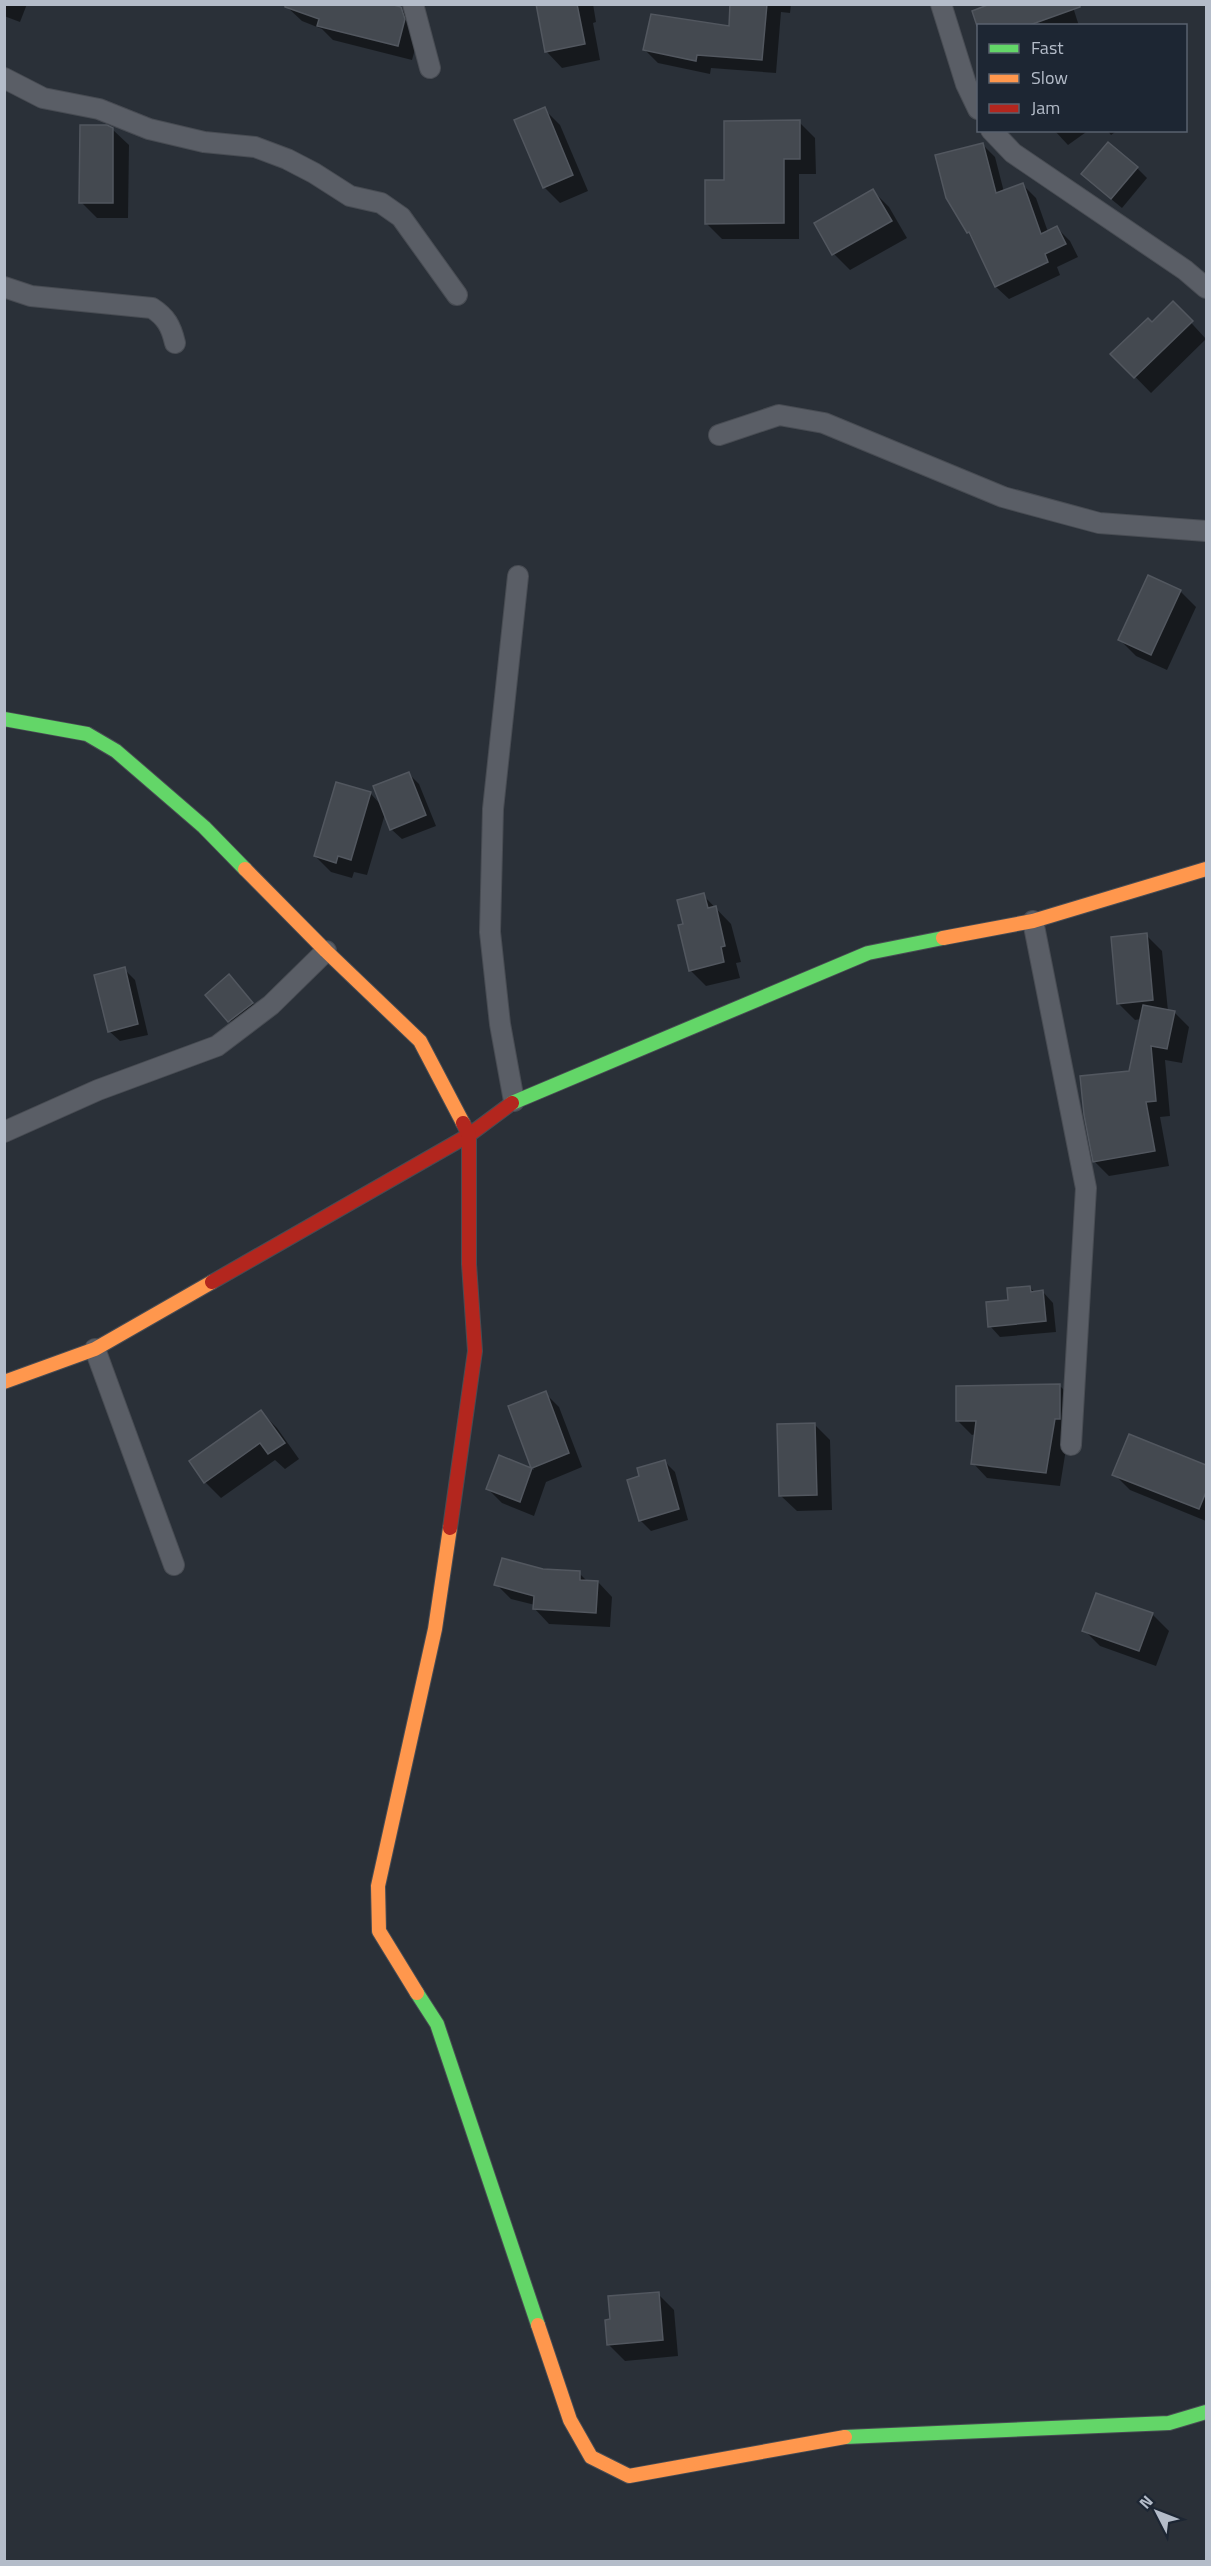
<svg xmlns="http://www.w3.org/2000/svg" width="1211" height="2566" font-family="'Titillium Web',sans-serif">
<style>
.shadow{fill:#0007}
.building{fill:#444950;stroke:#52575f;stroke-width:1.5}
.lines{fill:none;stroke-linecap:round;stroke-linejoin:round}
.street-casing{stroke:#484c53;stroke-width:22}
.fast-casing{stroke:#484c53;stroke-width:16}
.slow-casing{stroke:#484c53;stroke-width:16}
.jam-casing{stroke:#484c53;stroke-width:16}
.street{stroke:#5a5e66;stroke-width:20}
.fast{stroke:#63d668;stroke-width:14}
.slow{stroke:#ff974d;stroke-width:14}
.jam{stroke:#b3261e;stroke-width:14}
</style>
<rect width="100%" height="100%" fill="#2a3038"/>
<g class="shadow">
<polygon points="4,4 27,4 20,22 4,16"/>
<polygon points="537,4 593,4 596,22 593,23 600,60 562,68 546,51"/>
<polygon points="732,4 791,4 790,13 781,12 776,73 711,68 710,74 658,63 644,49 730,28"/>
<polygon points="1072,4 1079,26 979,26"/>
<polygon points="287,7 401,9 416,24 419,35 412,60 333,40 322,29 302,21"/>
<polygon points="544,109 560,125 588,191 560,203 544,187"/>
<polygon points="799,122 815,138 816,174 799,174 799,239 722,239 706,223 726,182"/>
<polygon points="112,129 129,145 128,218 97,218 81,202"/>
<polygon points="1054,130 1089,130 1068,145"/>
<polygon points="1107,130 1118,130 1111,135"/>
<polygon points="982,144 995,157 1004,192 1023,185 1036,198 1048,232 1057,228 1070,241 1078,257 1057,267 1060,275 1009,299 996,287 968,232"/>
<polygon points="1137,168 1147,178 1122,208 1093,184"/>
<polygon points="873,191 889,207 907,238 850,270 834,254 816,223"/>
<polygon points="1173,303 1206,339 1151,393 1113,354 1152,324"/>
<polygon points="1180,591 1196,607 1167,670 1136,656 1120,640"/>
<polygon points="409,774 419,784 436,826 402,839 391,829 385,814 367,875 354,872 352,878 331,872 315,856 337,784 371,794 382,806"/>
<polygon points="703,895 731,924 741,962 736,963 740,978 706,986 690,970"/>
<polygon points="1146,935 1162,951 1168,1011 1174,1012 1189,1027 1182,1063 1165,1060 1170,1116 1160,1117 1169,1166 1109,1176 1094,1161 1130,1072 1141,1019 1135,1020 1119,1004"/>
<polygon points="124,969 135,980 148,1035 120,1041 109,1031"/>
<polygon points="239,987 263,1015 240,1032 207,995"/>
<polygon points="1030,1287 1035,1293 1043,1292 1053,1303 1056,1332 1000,1337 990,1326 1009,1301"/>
<polygon points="1060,1386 1074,1400 1060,1486 987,1478 973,1463 976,1434 972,1435 958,1421"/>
<polygon points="545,1393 559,1407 582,1467 546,1482 534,1516 502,1503 488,1489 500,1457 534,1470 510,1407"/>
<polygon points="261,1412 277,1428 299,1459 285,1469 275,1460 221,1498 205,1482 191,1462"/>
<polygon points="814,1424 830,1440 832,1510 797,1511 780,1495"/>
<polygon points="1130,1436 1206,1466 1206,1521 1130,1490 1114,1474"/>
<polygon points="664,1461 675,1472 688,1520 651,1531 640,1520"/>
<polygon points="543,1571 579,1573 588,1582 598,1582 612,1597 610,1627 549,1624 535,1609 535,1605 511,1599 496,1584"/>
<polygon points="1097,1595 1153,1615 1169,1631 1156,1666 1100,1646 1084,1630"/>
<polygon points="658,2294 674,2310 678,2356 625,2361 609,2345"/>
</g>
<g class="building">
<polygon points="285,4 390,4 401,7 405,19 398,46 317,26 319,19 285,7"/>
<polygon points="536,4 577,4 585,44 545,52"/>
<polygon points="730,4 767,4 762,60 697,55 696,61 643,50 651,14 729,26"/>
<polygon points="990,4 1080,4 1080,7 1027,26 977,26 972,11"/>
<polygon points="545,107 573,175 543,188 514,120"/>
<polygon points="800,120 800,159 784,159 784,223 705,224 705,180 724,180 724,121"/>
<polygon points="80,125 107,125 113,128 113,203 79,203"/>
<polygon points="1108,142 1138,167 1111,199 1081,174"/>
<polygon points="983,143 996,193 1023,183 1041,234 1057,226 1066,244 1045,254 1048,262 995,287 969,232 967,233 946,198 935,155"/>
<polygon points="873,189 892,221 832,255 814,223"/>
<polygon points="1173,301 1193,321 1134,378 1110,354 1148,318 1152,322"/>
<polygon points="1148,575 1181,590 1151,655 1118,640"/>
<polygon points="409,772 426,815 390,830 373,786"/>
<polygon points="336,782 371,792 351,860 338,856 336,863 314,856"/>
<polygon points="704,893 708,908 716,906 725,946 721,947 724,962 689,971 678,925 683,924 677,900"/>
<polygon points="1147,933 1153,1000 1117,1004 1111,937"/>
<polygon points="125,967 138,1024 108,1032 94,975"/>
<polygon points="229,974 253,1003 228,1022 205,995"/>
<polygon points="1143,1005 1175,1011 1167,1049 1151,1046 1156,1101 1146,1102 1155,1151 1093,1162 1084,1115 1080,1076 1129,1071"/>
<polygon points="1030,1286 1031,1292 1043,1290 1046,1321 988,1327 986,1302 1008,1300 1007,1288"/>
<polygon points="1060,1384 1060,1419 1055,1419 1046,1473 971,1464 976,1421 956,1421 956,1386"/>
<polygon points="546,1391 569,1453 532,1468 520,1502 486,1489 499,1455 531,1468 508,1406"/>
<polygon points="261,1410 285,1443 268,1454 260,1443 204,1483 189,1461"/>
<polygon points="815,1423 817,1495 779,1496 777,1424"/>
<polygon points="1129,1434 1206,1465 1206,1492 1199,1509 1112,1475"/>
<polygon points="665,1460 679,1509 639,1521 627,1480 639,1476 637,1468"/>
<polygon points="502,1558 543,1569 580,1571 580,1580 598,1581 596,1613 533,1609 534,1596 494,1585"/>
<polygon points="1096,1593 1153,1613 1139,1651 1082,1631"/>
<polygon points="659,2292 663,2340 607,2345 605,2320 610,2319 608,2296"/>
</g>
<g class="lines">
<g class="street-casing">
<g id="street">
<polyline points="413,4 430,68"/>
<polyline points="941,4 966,84 978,109"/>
<polyline points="4,78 43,98 99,109 149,129 204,142 255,147 287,159 314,173 350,196 381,203 401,217 457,295"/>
<polyline points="991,130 1013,153 1185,270 1206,288"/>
<path d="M4,287l27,9 121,12c14,9 19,18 23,35"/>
<polyline points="719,435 779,415 824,423 1003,497 1099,523 1206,531"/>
<polyline points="1033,921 1086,1188 1071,1445"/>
<polyline points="514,1101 500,1024 490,932 493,809 518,576"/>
<polyline points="4,1132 98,1090 217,1046 271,1005 326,951"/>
<polyline points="95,1349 174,1565"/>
</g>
</g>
<g class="fast-casing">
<g id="fast">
<polyline points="4,719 87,734 116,751 204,827 245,869"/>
<polyline points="512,1103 868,953 943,938"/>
<polyline points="417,1993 437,2024 538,2325"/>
<polyline points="845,2437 1169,2423 1206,2412"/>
</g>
</g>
<g class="slow-casing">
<g id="slow">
<polyline points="245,869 326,951 420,1041 463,1123"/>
<polyline points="943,938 1033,921 1206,869"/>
<polyline points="4,1382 95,1349 212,1282"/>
<polyline points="417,1993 379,1931 378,1886 435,1629 450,1528"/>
<polyline points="538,2325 570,2420 591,2457 629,2476 845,2437"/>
</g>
</g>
<g class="jam-casing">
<g id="jam">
<polyline points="212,1282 469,1135 512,1103"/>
<polyline points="450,1528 475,1351 469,1264 469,1135 463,1123"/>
</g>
</g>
<use href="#street" class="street"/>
<use href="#fast" class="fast"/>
<use href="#slow" class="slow"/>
<use href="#jam" class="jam"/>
</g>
<rect width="1211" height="2566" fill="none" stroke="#b4bcc9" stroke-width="12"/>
<rect x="977" y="24" width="210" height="108" fill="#1d2633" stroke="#59626f" stroke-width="1.5"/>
<rect x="989" y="44" width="30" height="9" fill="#63d668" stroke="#59626f" stroke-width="1.5"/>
<text x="1031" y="54" font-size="18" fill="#b4bcc9">Fast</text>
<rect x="989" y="74" width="30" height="9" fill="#ff974d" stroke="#59626f" stroke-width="1.5"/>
<text x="1031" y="84" font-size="18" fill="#b4bcc9">Slow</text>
<rect x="989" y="104" width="30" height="9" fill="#b3261e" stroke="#59626f" stroke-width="1.5"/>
<text x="1031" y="114" font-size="18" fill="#b4bcc9">Jam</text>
<g transform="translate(1157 2512) rotate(312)" stroke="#1d2633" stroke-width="4.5" paint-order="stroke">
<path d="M0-4.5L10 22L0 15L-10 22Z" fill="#b4bcc9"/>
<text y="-9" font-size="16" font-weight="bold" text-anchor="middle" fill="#b4bcc9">N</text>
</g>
</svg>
